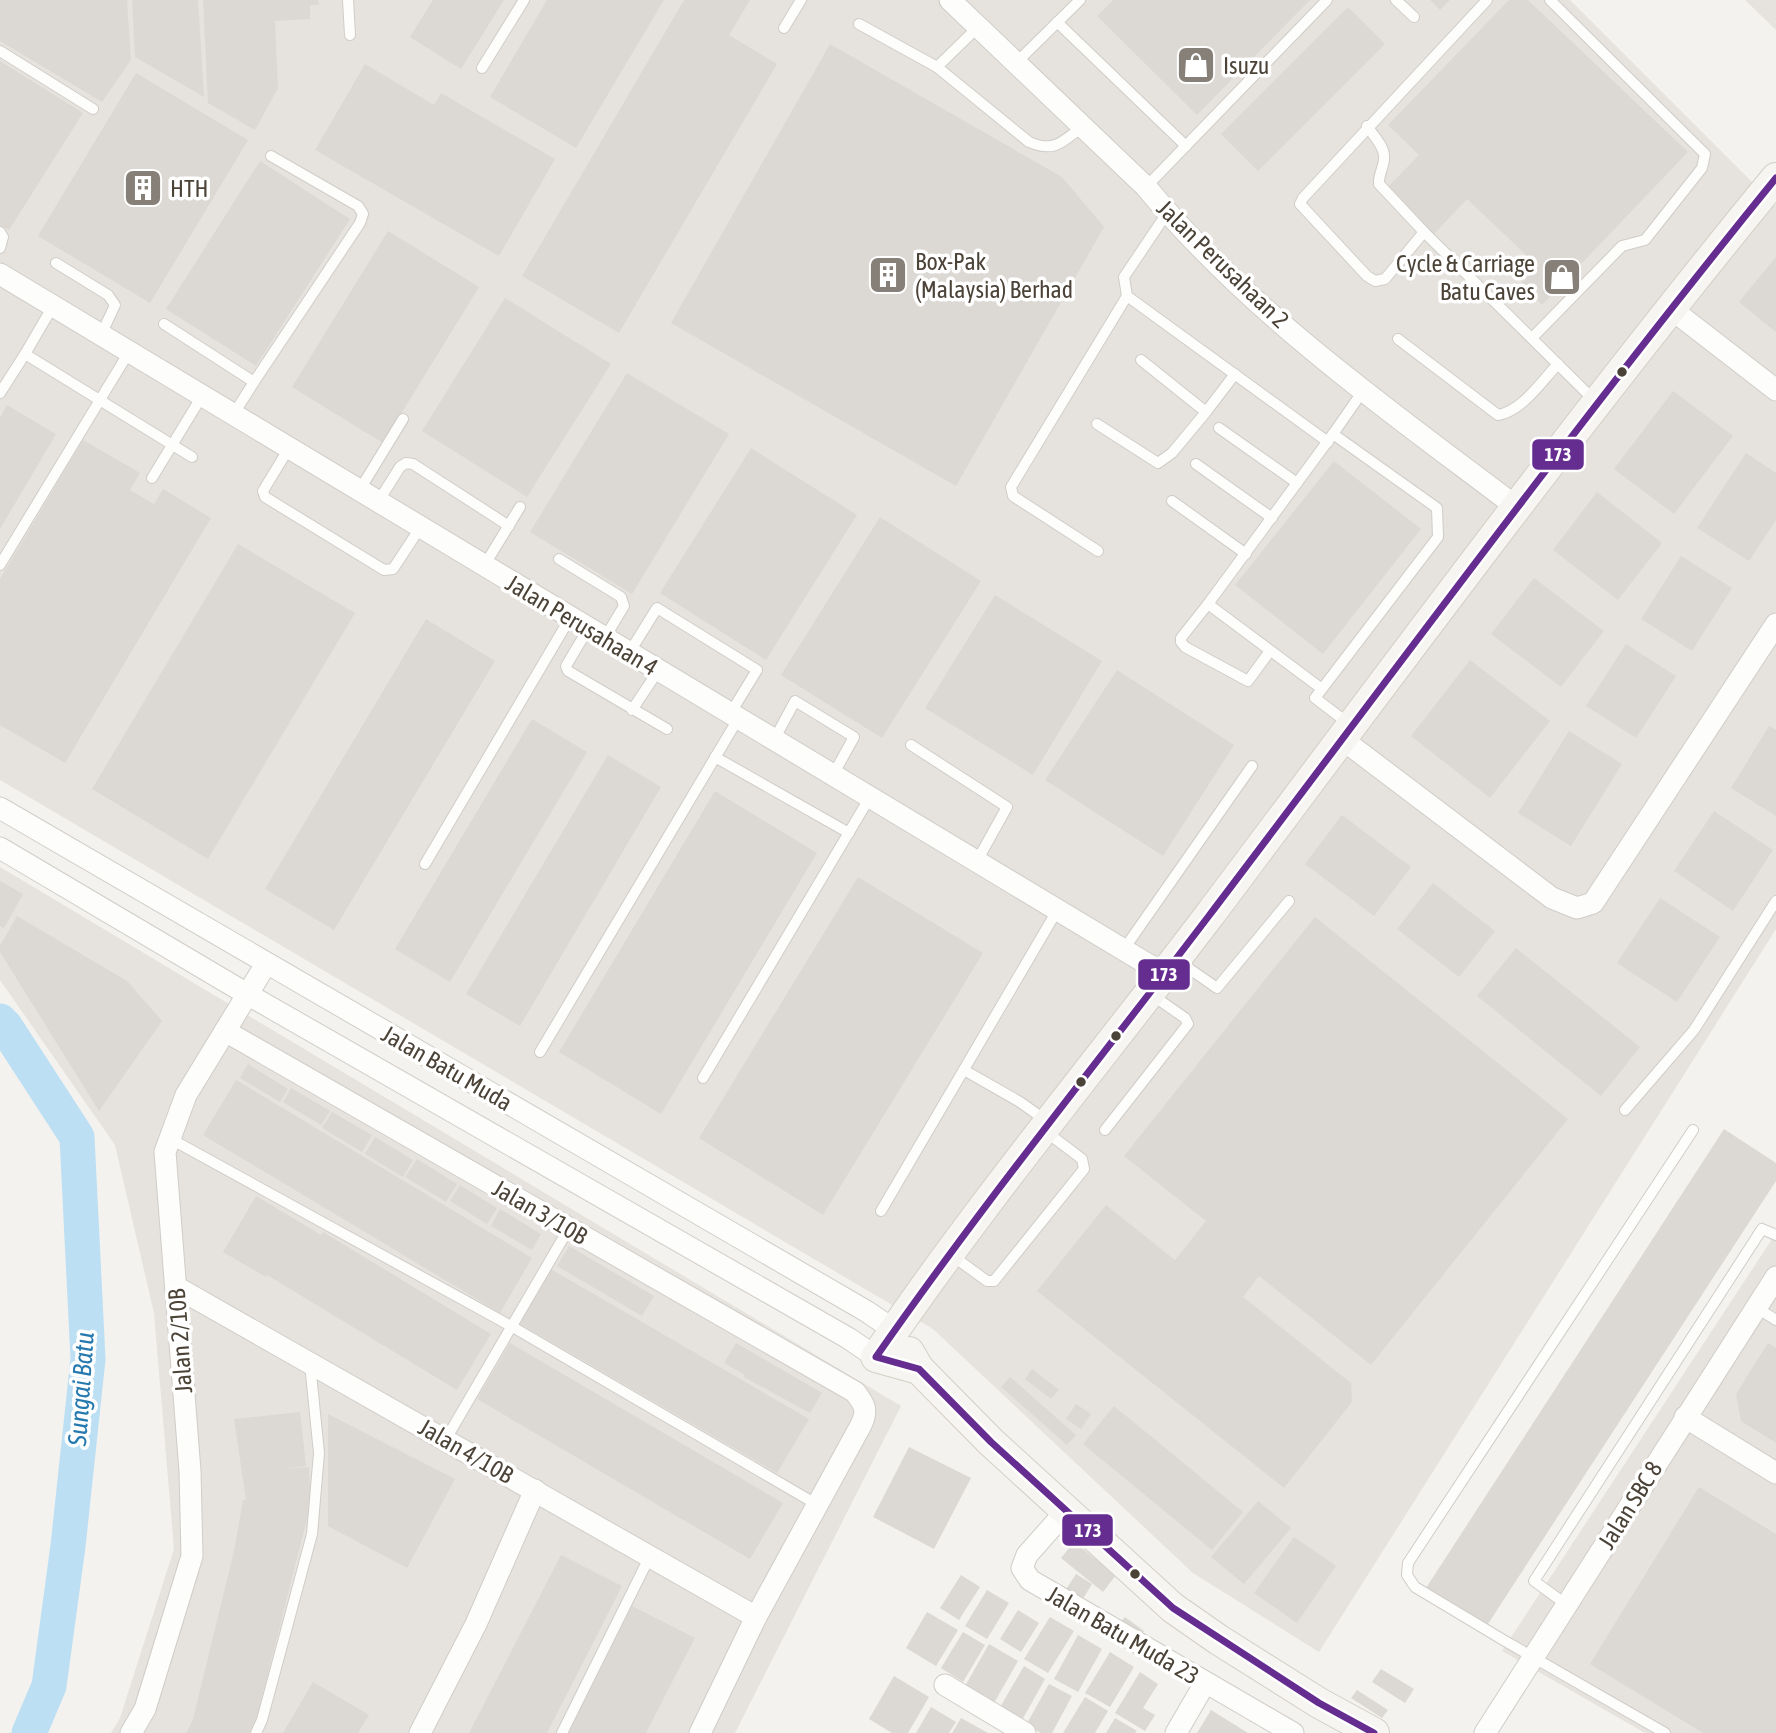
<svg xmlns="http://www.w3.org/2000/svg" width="1776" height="1733" font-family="'Asap Condensed',sans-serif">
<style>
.industrial{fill:#e6e2dd}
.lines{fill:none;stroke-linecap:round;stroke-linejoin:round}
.river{stroke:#bcdff4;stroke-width:35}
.building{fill:#dcd9d4}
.lane-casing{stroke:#d0cdc8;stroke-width:12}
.street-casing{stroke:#d0cdc8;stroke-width:23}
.secondary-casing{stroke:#d3cfc5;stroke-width:32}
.lane{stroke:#fdfdfc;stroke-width:10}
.street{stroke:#fdfdfc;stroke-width:21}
.secondary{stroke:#f7f5f1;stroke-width:30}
.bus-1-casing{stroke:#fff;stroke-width:12}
.bus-1{stroke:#662d91;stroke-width:7}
.bus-dot{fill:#4c4338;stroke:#fff;stroke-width:2.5}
.labels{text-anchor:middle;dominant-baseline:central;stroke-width:7;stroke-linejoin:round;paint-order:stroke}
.poi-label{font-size:24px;fill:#4c4338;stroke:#fff;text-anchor:start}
.street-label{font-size:24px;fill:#4c4338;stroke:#fff}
.water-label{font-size:26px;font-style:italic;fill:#2679af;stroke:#fff}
.line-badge{stroke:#fff;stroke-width:2.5}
.badge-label{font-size:19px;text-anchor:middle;font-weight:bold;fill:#fff}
</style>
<rect width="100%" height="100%" fill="#f3f2ee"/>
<g class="industrial">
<polygon points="0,0 1570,0 1776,206 1776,929 1319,1652 1193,1573 933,1329 0,780"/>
<polygon points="1745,0 1776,0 1776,30"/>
<polygon points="0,867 901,1406 735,1733 111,1733 120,1718 174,1549 154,1313 115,1145 0,980"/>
<polygon points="1776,1233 1776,1733 1645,1733 1502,1651"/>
</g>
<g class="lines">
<polyline class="river" points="0,1021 5,1026 77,1137 88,1359 68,1546 49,1686 29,1733"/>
</g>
<g class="building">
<polygon points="0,0 127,0 131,60 102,102 0,41"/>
<polygon points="132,0 198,0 204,97 135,57"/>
<polygon points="203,0 318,0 319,5 310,5 310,19 275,21 278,88 255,130 208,103"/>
<polygon points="433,0 504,0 461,69 410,37"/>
<polygon points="547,0 664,0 576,148 490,97"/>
<polygon points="684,0 750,0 729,35 777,64 619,333 522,276"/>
<polygon points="1113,0 1310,0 1197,115 1097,16"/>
<polygon points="1430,0 1450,0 1440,10"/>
<polygon points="1509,0 1528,0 1688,152 1542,305 1520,284 1538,266 1467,199 1434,234 1387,188 1419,155 1388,125"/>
<polygon points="1348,7 1385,44 1258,171 1221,134"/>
<polygon points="830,44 1062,177 1104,227 956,486 671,323"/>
<polygon points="0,61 83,113 9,230 0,225"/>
<polygon points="365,64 434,105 441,93 555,159 499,256 315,150"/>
<polygon points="136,73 248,140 150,303 38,236"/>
<polygon points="260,161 350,219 256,366 166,309"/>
<polygon points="388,231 479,287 383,443 292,387"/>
<polygon points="1776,257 1776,332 1739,302"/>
<polygon points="505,298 611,364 527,497 422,431"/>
<polygon points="627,373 729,434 632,594 530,532"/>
<polygon points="1673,391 1733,436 1674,514 1614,469"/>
<polygon points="7,405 56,434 0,529 0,418"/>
<polygon points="83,440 140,473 130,490 154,504 163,489 211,518 65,763 0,725 0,579"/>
<polygon points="751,448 857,515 766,660 660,593"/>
<polygon points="1746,453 1776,473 1776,520 1749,561 1697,528"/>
<polygon points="1334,461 1421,529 1323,654 1235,585"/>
<polygon points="1597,492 1662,543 1618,600 1553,550"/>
<polygon points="880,517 981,581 882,738 781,675"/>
<polygon points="238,544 355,613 208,859 92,789"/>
<polygon points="1681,556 1732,588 1692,651 1641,619"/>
<polygon points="1534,578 1604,631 1561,687 1491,634"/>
<polygon points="995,595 1102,661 1033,775 925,708"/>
<polygon points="426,619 495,661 334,930 265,889"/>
<polygon points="1626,644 1676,676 1636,738 1586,706"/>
<polygon points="1470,660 1550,721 1490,798 1411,736"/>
<polygon points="1117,670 1234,745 1163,856 1045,780"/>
<polygon points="532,719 587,752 450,982 395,949"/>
<polygon points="1769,726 1776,730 1776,816 1731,788"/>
<polygon points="1569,731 1622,764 1571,846 1518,813"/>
<polygon points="608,755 661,787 520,1026 466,994"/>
<polygon points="715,791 817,853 661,1114 559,1052"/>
<polygon points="1714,811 1773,850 1733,911 1674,871"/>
<polygon points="1342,815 1411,867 1374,916 1305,864"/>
<polygon points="858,877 983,953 823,1215 699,1138"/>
<polygon points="0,881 23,894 4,928 0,926"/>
<polygon points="1433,883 1495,931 1459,977 1397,929"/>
<polygon points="1660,898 1720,937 1677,1002 1617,963"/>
<polygon points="17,916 127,981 162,1021 99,1111 0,952 0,946"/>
<polygon points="1315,917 1568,1119 1371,1365 1259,1276 1243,1297 1351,1383 1352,1402 1284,1488 1037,1291 1106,1205 1175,1260 1206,1221 1124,1156"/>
<polygon points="1516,948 1640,1047 1601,1096 1477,996"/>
<polygon points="248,1064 288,1089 280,1102 240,1078"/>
<polygon points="236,1080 532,1258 500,1313 203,1135"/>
<polygon points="291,1088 330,1111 321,1125 283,1102"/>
<polygon points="332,1112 372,1135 362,1152 322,1128"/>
<polygon points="1724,1129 1776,1163 1776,1181 1486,1627 1426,1588"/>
<polygon points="375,1137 413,1160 403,1177 365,1154"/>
<polygon points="417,1159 457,1184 446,1202 405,1177"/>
<polygon points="460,1185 497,1208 487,1224 450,1201"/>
<polygon points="256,1196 321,1235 323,1232 491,1334 457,1390 267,1275 266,1277 223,1252"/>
<polygon points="500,1209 541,1234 532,1250 491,1226"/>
<polygon points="569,1246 654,1296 642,1316 557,1266"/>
<polygon points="549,1268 809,1419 777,1473 517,1322"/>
<polygon points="510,1343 783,1503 750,1559 477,1399"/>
<polygon points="736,1343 822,1393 810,1413 744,1377 745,1375 724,1363"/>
<polygon points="1768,1343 1776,1348 1776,1443 1741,1421 1736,1394"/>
<polygon points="1032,1369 1059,1390 1051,1399 1025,1379"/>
<polygon points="1010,1377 1076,1435 1067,1445 1001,1387"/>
<polygon points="1076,1404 1091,1414 1081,1429 1066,1419"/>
<polygon points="1114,1406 1243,1512 1212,1550 1083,1444"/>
<polygon points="300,1412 306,1466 283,1469 309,1467 311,1503 253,1733 186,1733 193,1719 234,1551 243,1500 246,1500 234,1419"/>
<polygon points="328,1414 455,1479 407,1568 328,1526"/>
<polygon points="909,1447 971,1478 934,1549 873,1517"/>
<polygon points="1699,1487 1776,1534 1776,1733 1703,1733 1590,1664"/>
<polygon points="1258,1501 1291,1528 1244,1584 1211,1557"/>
<polygon points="1294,1537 1336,1566 1297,1623 1254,1593"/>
<polygon points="1074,1542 1116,1575 1103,1592 1061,1558"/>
<polygon points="561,1555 622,1586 592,1645 547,1733 469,1733"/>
<polygon points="1076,1574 1092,1584 1081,1602 1065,1591"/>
<polygon points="961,1575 980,1587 959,1620 940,1608"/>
<polygon points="987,1590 1009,1603 987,1639 965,1626"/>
<polygon points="632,1606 695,1638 671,1684 646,1733 568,1733"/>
<polygon points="1018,1610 1039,1623 1021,1652 1000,1639"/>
<polygon points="927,1612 958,1630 936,1666 906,1648"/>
<polygon points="1050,1617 1074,1631 1048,1673 1024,1659"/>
<polygon points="1125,1617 1144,1631 1137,1641 1117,1627"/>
<polygon points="963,1632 985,1645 963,1682 941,1668"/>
<polygon points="1078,1635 1102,1649 1078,1692 1054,1679"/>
<polygon points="989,1644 1018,1661 994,1703 965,1686"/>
<polygon points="1110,1652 1134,1667 1110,1707 1085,1693"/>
<polygon points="1024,1666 1045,1679 1021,1722 999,1709"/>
<polygon points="1381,1669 1414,1689 1405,1703 1372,1682"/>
<polygon points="1140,1672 1158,1684 1143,1708 1155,1715 1145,1731 1115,1713"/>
<polygon points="894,1676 929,1697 908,1733 892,1733 869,1719"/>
<polygon points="313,1682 369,1715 358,1733 283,1733"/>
<polygon points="1049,1684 1072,1696 1052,1733 1041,1733 1026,1725"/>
<polygon points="1357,1690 1388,1710 1382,1718 1351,1698"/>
<polygon points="1085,1697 1108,1711 1095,1733 1063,1733"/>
<polygon points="931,1707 956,1722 949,1733 916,1733"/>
<polygon points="1211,1710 1248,1733 1197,1733"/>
<polygon points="961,1718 988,1733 952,1733"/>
<polygon points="1115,1718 1137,1731 1135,1733 1106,1733"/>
</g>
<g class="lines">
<g class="lane-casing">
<g id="lane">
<polyline points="348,0 350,35"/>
<polyline points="1396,0 1414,17"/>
<polyline points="1487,0 1303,198 1300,204 1367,276 1375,281 1385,279 1424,232 1596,402"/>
<polyline points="1057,22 1186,146"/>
<polyline points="859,24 937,67"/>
<path d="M978,27l-41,40 92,75c26,11 33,0 54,-16"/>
<polyline points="784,28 801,0"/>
<polyline points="0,51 93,109"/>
<polyline points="1017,62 1080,0"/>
<polyline points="482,68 524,0"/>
<path d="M1367,126c6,9 17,20 17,30 1,10 -6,18 -5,28l45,48"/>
<polyline points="1146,187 1327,0"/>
<polyline points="1167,213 1124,277 1127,296 1328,442"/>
<polyline points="0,232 3,237 0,248"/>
<polyline points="56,263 108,295 115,305 101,335"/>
<polyline points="53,306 25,354 192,457"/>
<polyline points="164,324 254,382 233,415"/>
<polyline points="1532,338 1622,246 1645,240 1702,168 1705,154 1550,0"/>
<path d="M1398,339l100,76c24,-4 43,-33 60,-51"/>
<polyline points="1141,360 1206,412 1235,374"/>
<polyline points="254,382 360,223 363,214 358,206 271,156"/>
<polyline points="0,393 25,354"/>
<polyline points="1097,424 1158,463 1172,453 1206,412"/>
<polyline points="1219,428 1297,483"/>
<polyline points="1333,434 1363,391"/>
<polyline points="289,448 266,486 263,491 265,497 384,570 393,569 420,528"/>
<polyline points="1196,464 1272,518"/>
<polyline points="152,478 202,396"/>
<polyline points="359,491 403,419"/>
<polyline points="1172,501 1246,554"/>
<polyline points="378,502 400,467 406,463 413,464 509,526"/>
<polyline points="1098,551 1013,496 1011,487 1127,296"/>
<polyline points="559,559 621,597 624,606 604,639"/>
<polyline points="0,565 129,352"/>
<polyline points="484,566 520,507"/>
<polyline points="1208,604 1181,638 1181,642 1185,647 1248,681 1270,651"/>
<polyline points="588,629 566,666 568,671 667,729"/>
<polyline points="629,653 657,608 757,670 730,714"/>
<polyline points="1322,689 1208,604 1333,434 1437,508 1438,537 1315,698 1349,724"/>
<polyline points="632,710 658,671"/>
<polyline points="774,740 795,701 854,737 833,775"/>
<polyline points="911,745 1007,807 977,861"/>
<polyline points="715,757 849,833"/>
<polyline points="425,864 570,618"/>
<polyline points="1124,949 1252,766"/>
<polyline points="1178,961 1217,988 1289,901"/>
<polyline points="540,1052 738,719"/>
<polyline points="964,1070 1020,1102 1048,1122"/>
<polyline points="703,1078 870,797"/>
<polyline points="1625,1110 1694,1030 1776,901"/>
<polyline points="1105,1130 1188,1024 1185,1018 1152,995"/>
<polyline points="169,1138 511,1326 816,1504"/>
<polyline points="881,1211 1058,909"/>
<polyline points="950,1254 987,1281 994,1281 1084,1169 1082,1159 1045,1131"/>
<polyline points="1757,1308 1776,1320"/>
<polyline points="446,1439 569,1228"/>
<polyline points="1567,1605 1534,1581 1762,1229 1776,1235"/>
<polyline points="256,1733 262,1720 312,1534 319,1453 310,1364"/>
<polyline points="562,1733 650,1556"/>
<polyline points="1665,1733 1505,1641 1415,1587 1407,1575 1408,1563 1693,1130"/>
</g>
</g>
<g class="street-casing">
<g id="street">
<path d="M950,0l196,187c104,126 240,221 369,319"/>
<polyline points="0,274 1164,974"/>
<polyline points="1670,308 1776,390"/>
<polyline points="1342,739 1552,898 1577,908 1593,903 1776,624"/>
<polyline points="0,808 866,1311 894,1330"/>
<polyline points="0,848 247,994 848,1338 876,1357"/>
<path d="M225,1031l630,361c10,13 13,18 6,33l-105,192 -56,116"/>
<polyline points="176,1287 756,1617"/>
<polyline points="1685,1417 1776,1473"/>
<polyline points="1067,1510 1027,1555 1022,1568 1030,1580 1293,1733"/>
<polyline points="945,1685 1025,1733"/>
<polyline points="131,1733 145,1709 192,1556 190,1471 165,1152 186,1095 266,964"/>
<polyline points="420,1733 476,1624 535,1490"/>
<polyline points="1176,1733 1205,1683"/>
<polyline points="1485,1733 1776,1277"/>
</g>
</g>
<g class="secondary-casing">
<g id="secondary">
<polyline points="909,1352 919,1369 991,1442 1173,1608 1219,1640 1319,1703 1374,1733"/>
<path d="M919,1369l-43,-12c103,-152 221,-294 332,-440 187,-249 371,-499 568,-739"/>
</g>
</g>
<use href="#lane" class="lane"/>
<use href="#street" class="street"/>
<use href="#secondary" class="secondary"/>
<g class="bus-1-casing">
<path id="bus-1" d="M1374,1733l-55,-30 -146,-95 -182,-166 -72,-73 -43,-12c105,-151 221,-294 332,-440 188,-248 372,-498 568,-739"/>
</g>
<use href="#bus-1" class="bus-1"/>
</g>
<defs>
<g id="shop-square" transform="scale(2.0125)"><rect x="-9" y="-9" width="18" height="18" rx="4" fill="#868078" stroke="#fff"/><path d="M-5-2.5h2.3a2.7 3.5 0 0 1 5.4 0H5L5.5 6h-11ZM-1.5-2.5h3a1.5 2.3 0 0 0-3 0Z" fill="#fff"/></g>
<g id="building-square" transform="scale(2.0125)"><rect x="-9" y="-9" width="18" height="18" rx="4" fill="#868078" stroke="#fff"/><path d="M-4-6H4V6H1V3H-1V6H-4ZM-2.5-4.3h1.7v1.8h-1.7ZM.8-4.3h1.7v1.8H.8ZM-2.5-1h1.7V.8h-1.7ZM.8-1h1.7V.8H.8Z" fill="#fff"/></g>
</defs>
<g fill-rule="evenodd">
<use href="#shop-square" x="1196" y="65"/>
<use href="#building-square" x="143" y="188"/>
<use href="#building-square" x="888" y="275"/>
<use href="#shop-square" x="1562" y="277"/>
</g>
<g class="bus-dot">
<circle cx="1622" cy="372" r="6"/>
<circle cx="1116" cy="1036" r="6"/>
<circle cx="1081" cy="1082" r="6"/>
<circle cx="1135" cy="1574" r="6"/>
</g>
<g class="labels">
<g class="poi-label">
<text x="1223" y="65">Isuzu</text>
<text x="170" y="188">HTH</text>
<text x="915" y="261">Box-Pak<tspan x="915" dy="28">(Malaysia) Berhad</tspan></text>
<text x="1535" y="263" text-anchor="end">Cycle &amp; Carriage<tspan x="1535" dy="28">Batu Caves</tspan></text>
</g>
<g class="street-label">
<text transform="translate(1223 264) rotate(44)">Jalan Perusahaan 2</text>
<text transform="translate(582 625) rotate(31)">Jalan Perusahaan 4</text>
<text transform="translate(447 1068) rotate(30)">Jalan Batu Muda</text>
<text transform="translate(540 1212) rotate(30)">Jalan 3/10B</text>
<text transform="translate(180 1341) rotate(-94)">Jalan 2/10B</text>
<text transform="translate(466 1451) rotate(30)">Jalan 4/10B</text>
<text transform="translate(1630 1505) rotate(-58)">Jalan SBC 8</text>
<text transform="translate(1123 1635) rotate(30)">Jalan Batu Muda 23</text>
</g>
<g class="water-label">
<text transform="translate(81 1389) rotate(-86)">Sungai Batu</text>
</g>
</g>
<g class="line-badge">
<rect x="1531" y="438" width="54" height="33" rx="7" fill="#662d91"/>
<rect x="1137" y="958" width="54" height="33" rx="7" fill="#662d91"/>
<rect x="1061" y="1513" width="53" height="34" rx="7" fill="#662d91"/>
</g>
<g class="badge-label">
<text x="1558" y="461">173</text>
<text x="1164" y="981">173</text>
<text x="1088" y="1537">173</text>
</g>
</svg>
